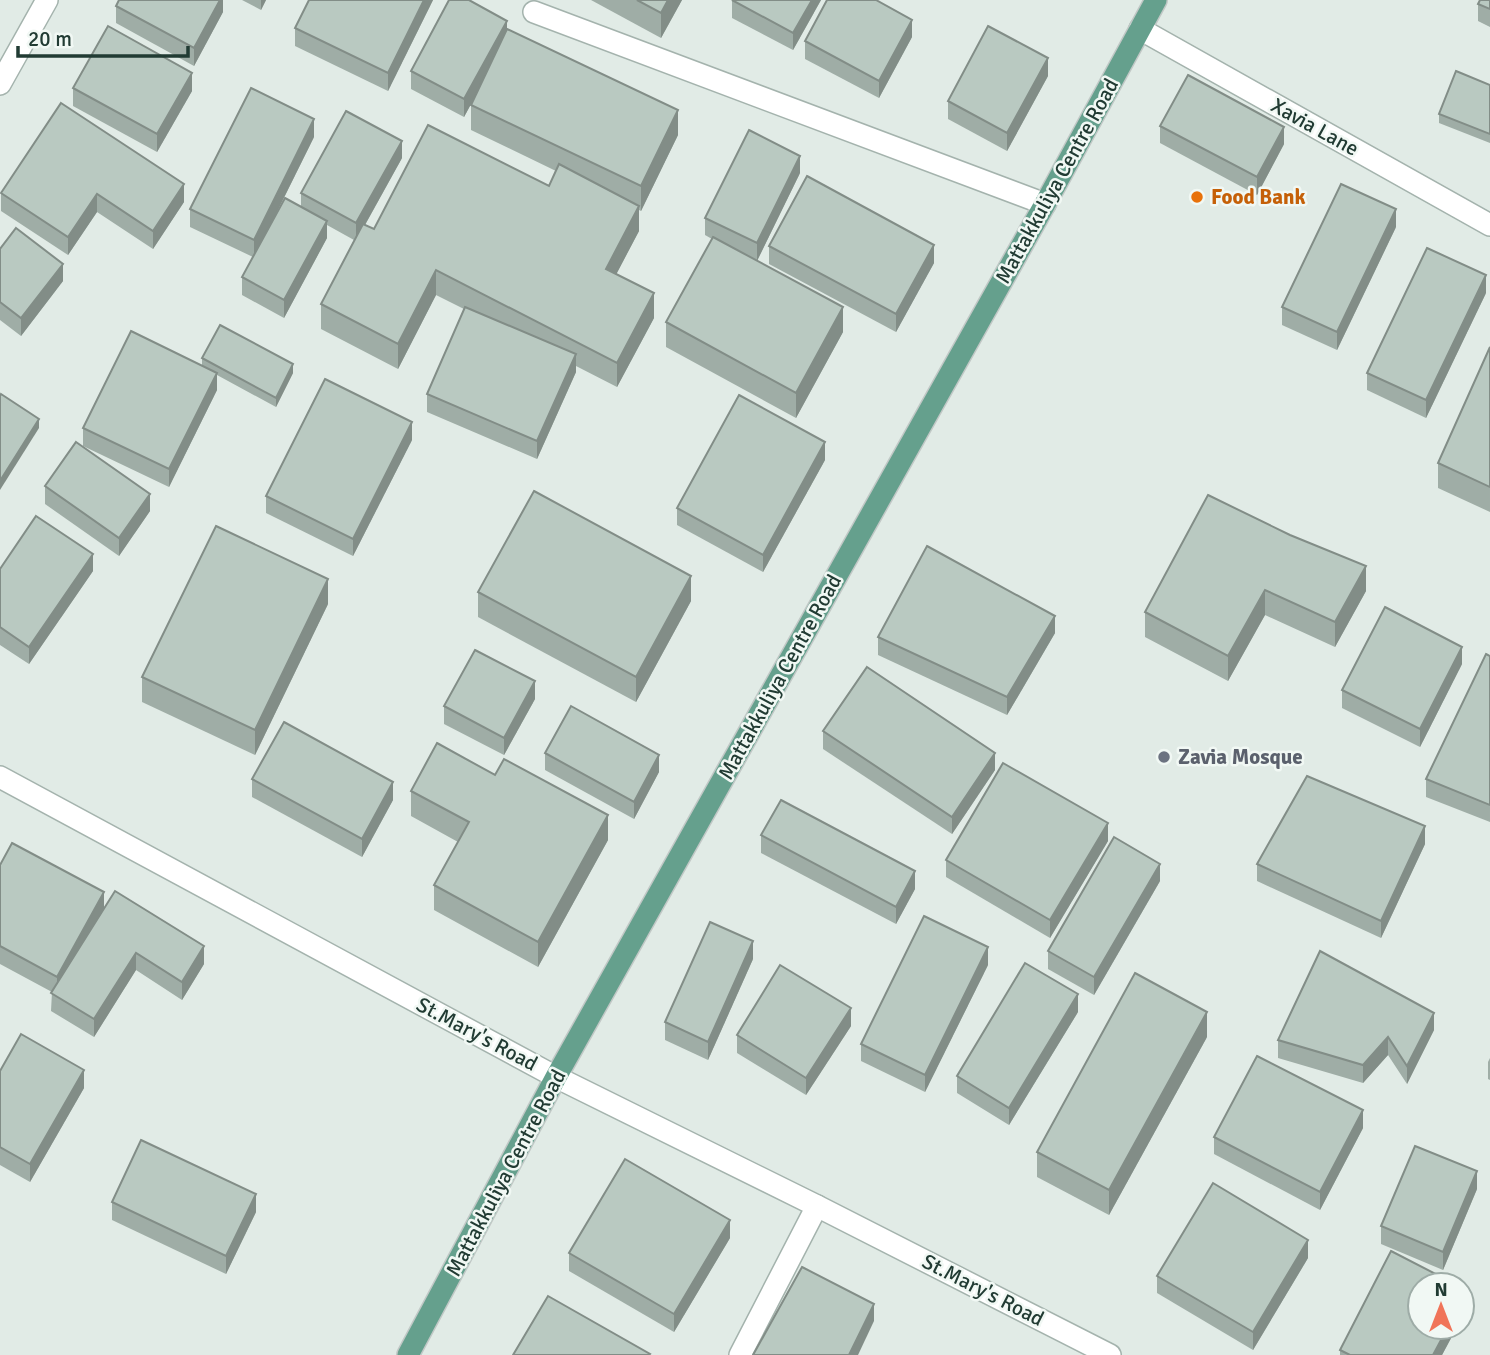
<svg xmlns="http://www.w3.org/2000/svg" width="1490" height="1355" font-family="Signika,sans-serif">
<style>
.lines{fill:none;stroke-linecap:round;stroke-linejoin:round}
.minor-casing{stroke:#a4b3ad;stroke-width:24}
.major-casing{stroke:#c1c8c6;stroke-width:24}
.minor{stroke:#fff;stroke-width:21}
.major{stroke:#65a08d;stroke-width:21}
.wall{fill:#9fada6}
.shaded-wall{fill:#828d87}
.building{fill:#b9c9c1;stroke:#828d87;stroke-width:2}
.food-dot{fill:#e8710a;stroke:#f1f8f4;stroke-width:2.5}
.worship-dot{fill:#6b7280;stroke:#f1f8f4;stroke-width:2.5}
.labels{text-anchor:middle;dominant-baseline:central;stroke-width:5;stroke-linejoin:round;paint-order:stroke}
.street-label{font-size:21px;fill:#213b33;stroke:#f1f8f4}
.food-label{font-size:21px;font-weight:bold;fill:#c56008;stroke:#f1f8f4;text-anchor:start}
.worship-label{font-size:21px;font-weight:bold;fill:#5b616d;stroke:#f1f8f4;text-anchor:start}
</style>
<rect width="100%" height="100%" fill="#e1ebe6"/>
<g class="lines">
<g class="minor-casing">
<g id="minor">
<polyline points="534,12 1045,204"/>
<polyline points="1140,29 1490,225"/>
<polyline points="0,84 47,0"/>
<polyline points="0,777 556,1077 817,1206 1110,1355"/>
<polyline points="740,1355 817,1206"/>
</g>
</g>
<g class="major-casing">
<polyline id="major" points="408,1355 556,1077 1045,204 1156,0"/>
</g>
<use href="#minor" class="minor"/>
<use href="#major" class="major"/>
</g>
<g class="wall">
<polygon points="223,0 223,12 194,66 116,23 116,6"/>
<polygon points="242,0 266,0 261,10"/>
<polygon points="309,0 433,0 388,91 295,46 295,28"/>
<polygon points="591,0 682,0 661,38"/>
<polygon points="732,0 821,0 793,50 732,18"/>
<polygon points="1490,0 1490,27 1478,21 1478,4"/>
<polygon points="507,29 678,135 641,211 639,210 639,231 616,274 654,318 617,387 576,366 576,372 537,459 427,412 427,394 464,309 436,295 398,369 321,329 321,304 354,240 327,225 327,238 284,318 242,295 242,277 253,257 190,227 190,209 314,137 272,222 301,207 301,193 402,158 365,225 374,229 549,186 556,171 471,130 471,104 464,117 411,89 411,71"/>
<polygon points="912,37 879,98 805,59 805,41"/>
<polygon points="1048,76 1007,151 948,119 948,101"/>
<polygon points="1490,85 1490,143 1439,123 1439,114"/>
<polygon points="73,88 192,91 157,152 73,106"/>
<polygon points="61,103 184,202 153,249 97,212 68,255 1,211 1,193"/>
<polygon points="1160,126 1284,144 1257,195 1160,143"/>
<polygon points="800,173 757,261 843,332 796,418 666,347 666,322 712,239 705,235 705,218"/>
<polygon points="1396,227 1337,350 1282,325 1282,307"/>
<polygon points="769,246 934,263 896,332 769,264"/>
<polygon points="0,249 63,281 21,336 0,320"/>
<polygon points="1486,293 1426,418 1367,390 1367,373"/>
<polygon points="1490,347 1490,512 1438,488 1438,463"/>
<polygon points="202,358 293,373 276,407 217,375 217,390 169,487 83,446 83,428 202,365"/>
<polygon points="412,440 353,556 266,513 266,496"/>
<polygon points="825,460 763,572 677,525 677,508"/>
<polygon points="45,486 150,511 119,556 45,504"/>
<polygon points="1290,535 1366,591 1335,647 1265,615 1228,681 1145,637 1145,612"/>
<polygon points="0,569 93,571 29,664 0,645"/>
<polygon points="478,592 691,601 636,702 478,617"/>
<polygon points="328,604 255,755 142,702 142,677"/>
<polygon points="1055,633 1007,715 878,655 878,637"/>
<polygon points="1490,656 1490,822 1426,797 1426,779"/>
<polygon points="1462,664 1420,747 1342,708 1342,690"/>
<polygon points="535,699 504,755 444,724 444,706"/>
<polygon points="823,731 995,770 952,834 823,749"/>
<polygon points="545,753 659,772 634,819 545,770"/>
<polygon points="495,775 608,840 538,967 434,910 434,885 458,842 411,816 411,791"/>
<polygon points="252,779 393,800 362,857 252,797"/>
<polygon points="761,835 915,889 896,924 761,853"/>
<polygon points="1108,841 1050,938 946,877 946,860"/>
<polygon points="1425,844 1381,938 1257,881 1257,864"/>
<polygon points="0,865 104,909 204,964 182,1000 136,970 94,1037 51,1011 52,992 0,964"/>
<polygon points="1160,881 1094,995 1048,969 1048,951"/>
<polygon points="753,959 708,1060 665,1040 665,1022"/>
<polygon points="988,965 925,1092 861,1061 861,1044"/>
<polygon points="1078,1012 1009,1125 957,1093 957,1076"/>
<polygon points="851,1026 806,1095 737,1053 737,1035"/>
<polygon points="1434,1030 1407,1084 1388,1055 1363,1083 1278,1058 1278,1040"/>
<polygon points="1207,1037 1109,1215 1037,1177 1037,1152"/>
<polygon points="1490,1058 1490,1080 1488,1079 1488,1062"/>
<polygon points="0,1071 84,1088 30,1182 0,1165"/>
<polygon points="1363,1128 1320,1210 1214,1154 1214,1137"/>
<polygon points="1477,1189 1443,1270 1381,1244 1381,1226"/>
<polygon points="112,1202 256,1212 226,1274 112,1220"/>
<polygon points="730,1238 674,1332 569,1271 569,1253"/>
<polygon points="1308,1258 1253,1350 1157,1293 1157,1276"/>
<polygon points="1457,1327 1442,1355 1340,1355 1340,1350"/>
</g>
<g class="shaded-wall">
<polygon points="220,0 223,0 223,12 194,66 194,48"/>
<polygon points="261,0 266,0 261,10"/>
<polygon points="424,0 433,0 388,91 388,73"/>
<polygon points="668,0 682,0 661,38 661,13"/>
<polygon points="812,0 821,0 793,50 793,33"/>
<polygon points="912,20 912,37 879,98 879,81"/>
<polygon points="507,21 507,38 464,117 464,99"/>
<polygon points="1048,58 1048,76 1007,151 1007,133"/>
<polygon points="192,73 192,91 157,152 157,134"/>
<polygon points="678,110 678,135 641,211 641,186"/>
<polygon points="314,119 314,137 254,258 254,240"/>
<polygon points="1284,127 1284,144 1257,195 1257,177"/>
<polygon points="402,141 402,158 356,241 356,223"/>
<polygon points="800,156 800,173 757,261 757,243"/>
<polygon points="184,184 184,202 153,249 153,231"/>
<polygon points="97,194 97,212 68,255 68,237"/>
<polygon points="639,206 639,231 606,294 606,269"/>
<polygon points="1396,209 1396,227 1337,350 1337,332"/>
<polygon points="327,221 327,238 284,318 284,300"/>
<polygon points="934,245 934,263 896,332 896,314"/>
<polygon points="63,264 63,281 21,336 21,318"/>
<polygon points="436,270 436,295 398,369 398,344"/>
<polygon points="1486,275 1486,293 1426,418 1426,400"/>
<polygon points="654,293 654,318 617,387 617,363"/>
<polygon points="843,307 843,332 796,418 796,393"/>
<polygon points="576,354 576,372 537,459 537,441"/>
<polygon points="293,364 293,373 276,407 276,398"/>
<polygon points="217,373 217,390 169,487 169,469"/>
<polygon points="39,419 39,428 0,490 0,481"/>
<polygon points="412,422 412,440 353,556 353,539"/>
<polygon points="825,442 825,460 763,572 763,555"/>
<polygon points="150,494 150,511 119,556 119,538"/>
<polygon points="93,554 93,571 29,664 29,647"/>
<polygon points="1366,566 1366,591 1335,647 1335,622"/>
<polygon points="691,576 691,601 636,702 636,677"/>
<polygon points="328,579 328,604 255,755 255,730"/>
<polygon points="1265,590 1265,615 1228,681 1228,656"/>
<polygon points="1055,616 1055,633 1007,715 1007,697"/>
<polygon points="1462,647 1462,664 1420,747 1420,729"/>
<polygon points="535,681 535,699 504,755 504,738"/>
<polygon points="995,753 995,770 952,834 952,817"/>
<polygon points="659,755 659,772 634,819 634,802"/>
<polygon points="393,782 393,800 362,857 362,839"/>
<polygon points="608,815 608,840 538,967 538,942"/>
<polygon points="1108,823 1108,841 1050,938 1050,920"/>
<polygon points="1425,826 1425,844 1381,938 1381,921"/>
<polygon points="1160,864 1160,881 1094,995 1094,977"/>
<polygon points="915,871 915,889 896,924 896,907"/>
<polygon points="104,892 104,909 57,995 57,977"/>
<polygon points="753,941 753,959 708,1060 708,1042"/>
<polygon points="204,946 204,964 182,1000 182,982"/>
<polygon points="988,947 988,965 925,1092 925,1075"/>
<polygon points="136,953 136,970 94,1037 94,1019"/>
<polygon points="1078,994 1078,1012 1009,1125 1009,1108"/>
<polygon points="851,1008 851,1026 806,1095 806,1078"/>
<polygon points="1207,1012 1207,1037 1109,1215 1109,1190"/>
<polygon points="1434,1013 1434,1030 1407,1084 1407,1066"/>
<polygon points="1388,1037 1388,1055 1363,1083 1363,1065"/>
<polygon points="84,1070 84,1088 30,1182 30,1164"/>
<polygon points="1363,1110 1363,1128 1320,1210 1320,1192"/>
<polygon points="1477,1171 1477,1189 1443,1270 1443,1252"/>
<polygon points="256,1194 256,1212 226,1274 226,1256"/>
<polygon points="730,1220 730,1238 674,1332 674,1314"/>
<polygon points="1308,1240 1308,1258 1253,1350 1253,1332"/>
<polygon points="1467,1290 1467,1307 1462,1317 1462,1299"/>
<polygon points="874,1304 874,1321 858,1355 849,1355"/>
<polygon points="1448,1327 1457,1327 1442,1355 1433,1355"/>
</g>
<g class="building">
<polygon points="119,0 220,0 194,48 116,6"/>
<polygon points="309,0 424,0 388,73 295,28"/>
<polygon points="449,0 469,0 507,21 464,99 411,71"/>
<polygon points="637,0 668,0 661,13"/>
<polygon points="732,0 812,0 793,33"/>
<polygon points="827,0 876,0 912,20 879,81 805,41"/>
<polygon points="1480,0 1490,0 1490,9 1478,4"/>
<polygon points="108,26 192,73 157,134 73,88"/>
<polygon points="988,26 1048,58 1007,133 948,101"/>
<polygon points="507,29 678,110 641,186 471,105"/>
<polygon points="1456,71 1490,85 1490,134 1439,114"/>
<polygon points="1188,75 1284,127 1257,177 1160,126"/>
<polygon points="251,88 314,119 254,240 190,209"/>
<polygon points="61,103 184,184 153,231 97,194 68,237 1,193"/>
<polygon points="346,111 402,141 356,223 301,193"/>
<polygon points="428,125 549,186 559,164 639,206 606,269 654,293 617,363 436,270 398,344 321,304 363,224 374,229"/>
<polygon points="749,130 800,156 757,243 705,218"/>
<polygon points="807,176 934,245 896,314 769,246"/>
<polygon points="1341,184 1396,209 1337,332 1282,307"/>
<polygon points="285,198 327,221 284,300 242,277"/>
<polygon points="16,228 63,264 21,318 0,302 0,249"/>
<polygon points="713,237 843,307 796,393 666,322"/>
<polygon points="1427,248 1486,275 1426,400 1367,373"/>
<polygon points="465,307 576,354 537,441 427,394"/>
<polygon points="220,325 293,364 276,398 202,358"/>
<polygon points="131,331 217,373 169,469 83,428"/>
<polygon points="1490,347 1490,487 1438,463"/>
<polygon points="325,379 412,422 353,539 266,496"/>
<polygon points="1,394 39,419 0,481 0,396"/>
<polygon points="739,395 825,442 763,555 677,508"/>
<polygon points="76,442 150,494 119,538 45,486"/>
<polygon points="534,491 691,576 636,677 478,592"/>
<polygon points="1208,495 1290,535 1366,566 1335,622 1265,590 1228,656 1145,612"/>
<polygon points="36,516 93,554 29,647 0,627 0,569"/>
<polygon points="216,526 328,579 255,730 142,677"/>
<polygon points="927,546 1055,616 1007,697 878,637"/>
<polygon points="1385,607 1462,647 1420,729 1342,690"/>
<polygon points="475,650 535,681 504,738 444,706"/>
<polygon points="1486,654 1490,656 1490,805 1426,779"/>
<polygon points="867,667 995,753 952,817 823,731"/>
<polygon points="571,706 659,755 634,802 545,753"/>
<polygon points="284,722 393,782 362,839 252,779"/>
<polygon points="437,743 495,775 504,759 608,815 538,942 434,885 469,822 411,791"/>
<polygon points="1003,763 1108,823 1050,920 946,860"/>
<polygon points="1307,776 1425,826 1381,921 1257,864"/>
<polygon points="781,800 915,871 896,907 761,835"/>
<polygon points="1114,837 1160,864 1094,977 1048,951"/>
<polygon points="12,843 104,892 57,977 0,946 0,865"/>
<polygon points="115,891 204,946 182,982 136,953 94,1019 51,993"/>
<polygon points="924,916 988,947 925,1075 861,1044"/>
<polygon points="710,922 753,941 708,1042 665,1022"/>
<polygon points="1320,951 1434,1013 1407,1066 1388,1037 1363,1065 1278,1040"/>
<polygon points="1025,963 1078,994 1009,1108 957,1076"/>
<polygon points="780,965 851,1008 806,1078 737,1035"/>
<polygon points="1135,973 1207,1012 1109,1190 1037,1152"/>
<polygon points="21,1034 84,1070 30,1164 0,1147 0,1071"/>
<polygon points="1257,1056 1363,1110 1320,1192 1214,1137"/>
<polygon points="141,1140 256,1194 226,1256 112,1202"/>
<polygon points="1415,1146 1477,1171 1443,1252 1381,1226"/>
<polygon points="625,1159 730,1220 674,1314 569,1253"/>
<polygon points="1213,1183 1308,1240 1253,1332 1157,1276"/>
<polygon points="1391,1251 1457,1285 1420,1285 1420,1327 1448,1327 1433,1355 1350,1355 1340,1350"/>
<polygon points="802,1267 874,1304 849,1355 753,1355"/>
<polygon points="1462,1287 1467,1290 1462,1299"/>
<polygon points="548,1296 650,1354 649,1355 513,1355"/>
</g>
<circle class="food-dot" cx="1197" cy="197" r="7"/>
<circle class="worship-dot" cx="1164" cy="757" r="7"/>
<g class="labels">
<g class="street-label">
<text transform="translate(1315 127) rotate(29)">Xavia Lane</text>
<text transform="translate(1057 181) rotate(-61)">Mattakkuliya Centre Road</text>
<text transform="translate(780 677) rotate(-61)">Mattakkuliya Centre Road</text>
<text transform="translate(477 1034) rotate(28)">St.Mary's Road</text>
<text transform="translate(506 1173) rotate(-62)">Mattakkuliya Centre Road</text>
<text transform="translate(983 1290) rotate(27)">St.Mary's Road</text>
</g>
<g class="food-label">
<text x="1211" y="197">Food Bank</text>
</g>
<g class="worship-label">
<text x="1178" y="757">Zavia Mosque</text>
</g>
</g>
<g transform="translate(1441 1306)"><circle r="33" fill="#f1f8f4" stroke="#9eaca7" stroke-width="2"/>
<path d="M0-5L12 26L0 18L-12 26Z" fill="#f07459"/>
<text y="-10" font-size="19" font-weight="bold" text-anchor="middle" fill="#213b33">N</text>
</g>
<path d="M18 46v10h170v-10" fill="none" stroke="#213b33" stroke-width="3.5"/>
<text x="28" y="46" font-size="21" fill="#213b33" stroke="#f1f8f4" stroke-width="5" paint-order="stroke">20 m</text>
</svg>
